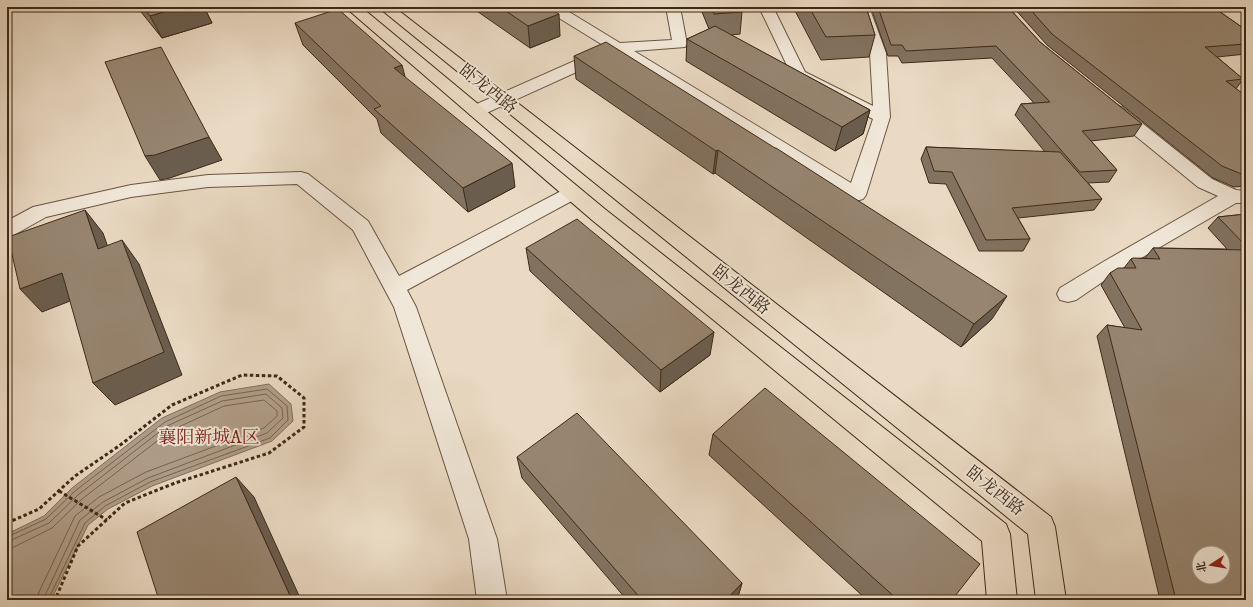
<svg xmlns="http://www.w3.org/2000/svg" width="1253" height="607" font-family="'IM FELL DW Pica','Noto Serif SC',serif">
<style>
.water{fill:#b09e89;stroke:#826f5b}
.lines{fill:none;stroke-linecap:round;stroke-linejoin:round}
.shore{stroke:#776450;stroke-width:1}
.minor-casing{stroke:#695542;stroke-width:2}
.major-casing{stroke:#3e2917;stroke-width:2}
.path{stroke:#3e2917;stroke-width:3;stroke-dasharray:3.5 2.5;stroke-linecap:butt}
.minor{fill:#f1e7d8;fill-rule:evenodd}
.major{fill:#eadac3;fill-rule:evenodd}
.rail{stroke:#3e2917;stroke-width:2;stroke-dasharray:5 5;stroke-linecap:butt}
.wall{fill:#827260;stroke:#3e2917}
.shaded-wall{fill:#6a5d4e;stroke:#3e2917}
.building{fill:#978570;stroke:#3e2917;fill-rule:evenodd}
.labels{text-anchor:middle;dominant-baseline:central;stroke-width:4;stroke-linejoin:round;paint-order:stroke}
.street-label{font-size:17px;fill:#3e2917;stroke:#f1e7d8}
.neighbourhood-label{font-size:18px;fill:#7a1f14;stroke:#f1e7d8}
</style>
<rect width="100%" height="100%" fill="#eadac3"/>
<filter id="stains"><feTurbulence type="fractalNoise" baseFrequency=".005" numOctaves="4"/><feColorMatrix values="0 0 0 0 .2 0 0 0 0 .09 0 0 0 0 .02 0 0 0 .5 -.17"/></filter>
<radialGradient id="worn" r=".72"><stop offset=".6" stop-color="#630" stop-opacity="0"/><stop offset="1" stop-color="#630" stop-opacity=".3"/></radialGradient>
<polygon class="water" points="269,384 291,404 293,421 272,441 152,486 108,509 88,525 51,600 7,600 7,534 44,516 72,488 162,418 220,392"/>
<g class="lines">
<g class="shore">
<polyline points="7,537 46,519 75,491 165,422 221,396 267,389 287,406 288,420 270,438 150,482 105,506 85,523 48,600"/>
<polyline points="7,542 49,523 78,495 167,426 222,401 266,394 282,408 283,418 267,433 148,478 103,502 80,520 43,600"/>
<polyline points="7,548 14,547 52,528 82,499 170,431 224,406 264,400 277,411 277,416 264,428 146,472 99,497 75,516 39,592 37,600"/>
</g>
<g class="minor-casing">
<g id="minor">
<polygon points="544,7 561,7 620,43 672,40 666,7 680,7 687,44 685,47 634,51 851,183 873,119 793,78 759,7 773,7 805,72 873,106 870,53 855,7 869,7 886,53 890,117 866,195 863,199 856,201 849,199 616,54 482,115 476,116 470,115 468,111 470,107 606,47 546,10"/>
<polygon points="1116,106 1122,107 1212,179 1236,190 1246,191 1246,203 1236,203 1117,272 1076,300 1068,302 1060,300 1057,294 1060,288 1103,262 1218,196 1198,187 1110,115 1108,111 1110,107"/>
<polygon points="301,172 308,174 368,221 399,276 565,189 572,187 579,189 582,193 579,197 407,290 416,307 497,539 507,600 477,600 469,539 394,307 353,230 297,184 208,187 131,197 46,217 14,235 7,237 7,221 33,207 131,185 208,175"/>
</g>
</g>
<g class="major-casing">
<g id="major">
<polygon points="345,7 361,7 606,210 1006,524 1010,534 1017,600 987,600 982,541 592,220"/>
<polygon points="378,7 394,7 1051,517 1055,527 1066,600 1036,600 1028,534"/>
</g>
</g>
<g class="path">
<polyline points="59,491 107,520"/>
<polyline points="7,523 39,509 75,476 119,446 172,405 242,375 277,376 304,398 304,427 269,453 175,483 125,503 78,546 55,600"/>
</g>
<use href="#minor" class="minor"/>
<use href="#major" class="major"/>
<polyline class="rail" points="1245,7 1246,9"/>
</g>
<g class="wall">
<polygon points="137,7 204,7 212,23 162,38"/>
<polygon points="471,7 548,7 560,36 530,48"/>
<polygon points="700,7 740,7 742,12 740,34 731,35 870,110 863,134 835,151 686,61 687,39 709,29"/>
<polygon points="793,7 866,7 875,35 869,57 821,60"/>
<polygon points="871,7 1008,7 1040,42 1142,124 1134,136 1091,141 1117,170 1109,182 1088,183 1102,199 1094,210 1018,218 1030,239 1023,251 979,251 946,184 929,183 921,159 926,147 1045,152 1015,115 1021,104 1034,103 992,58 902,63 898,56 888,56 871,8"/>
<polygon points="1013,7 1213,7 1246,30 1246,54 1217,57 1243,79 1236,89 1246,96 1246,186 1234,187 1213,178 1047,45"/>
<polygon points="295,23 405,78 515,187 468,212 381,133 377,119 303,45"/>
<polygon points="574,56 992,319 961,347 715,173 713,174 576,79"/>
<polygon points="1246,214 1246,600 1160,600 1097,336 1107,325 1125,328 1101,285 1110,273 1124,268 1131,259 1145,258 1153,248 1227,249 1208,228 1218,217"/>
<polygon points="526,248 710,355 660,392 530,271"/>
<polygon points="713,434 952,600 867,600 709,455"/>
<polygon points="517,457 742,583 737,600 627,600 522,478"/>
</g>
<g class="shaded-wall">
<polygon points="180,7 204,7 212,23 162,38 150,16"/>
<polygon points="559,14 560,36 530,48 528,26"/>
<polygon points="402,65 408,88 394,68"/>
<polygon points="7,72 12,83 7,84"/>
<polygon points="870,110 863,134 835,151 842,127"/>
<polygon points="209,137 222,160 170,178 160,180 145,156"/>
<polygon points="718,150 715,173 713,174 716,151"/>
<polygon points="512,163 515,187 468,212 463,188"/>
<polygon points="85,210 103,233 117,273 98,249"/>
<polygon points="122,240 139,264 182,375 115,405 93,383"/>
<polygon points="62,273 83,296 42,312 20,289"/>
<polygon points="1007,296 992,319 961,347 974,324"/>
<polygon points="714,332 710,355 660,392 661,370"/>
<polygon points="236,477 254,497 301,600 292,600"/>
<polygon points="742,583 737,600 726,600"/>
</g>
<g class="building">
<polygon points="143,7 180,7 150,16"/>
<polygon points="500,7 548,7 559,14 528,26"/>
<polygon points="711,7 740,7 742,12 714,14"/>
<polygon points="809,7 866,7 875,35 826,37"/>
<polygon points="878,7 1008,7 1040,42 1142,124 1082,131 1117,170 1080,172 1021,104 1050,102 996,46 906,51 902,45 891,45"/>
<polygon points="1028,7 1213,7 1246,30 1246,44 1205,47 1243,79 1226,81 1246,96 1246,175 1244,175 1222,166 1052,34"/>
<polygon points="338,9 402,65 394,68 512,163 463,188 374,109 381,106 295,23"/>
<polygon points="715,26 870,110 842,127 687,39"/>
<polygon points="606,42 775,148 776,148 1007,296 974,324 718,150 716,151 574,56"/>
<polygon points="161,47 209,137 155,155 145,156 105,62"/>
<polygon points="926,147 1060,152 1102,199 1012,208 1030,239 986,240 952,172 934,171"/>
<polygon points="85,210 98,249 122,240 164,352 93,383 62,273 20,289 8,237"/>
<polygon points="1246,214 1246,246 1218,217"/>
<polygon points="577,219 714,332 661,370 526,248"/>
<path d="M1153,248l93,2v350h-70l-69,-275 35,5 -32,-57 8,-5h18l-5,-9 2,-1 27,1zM1199,553h24v24h-24z"/>
<polygon points="765,388 980,564 952,600 898,600 713,434"/>
<polygon points="577,413 742,583 726,600 642,600 517,457"/>
<polygon points="236,477 292,600 159,600 137,532"/>
</g>
<g class="labels">
<g class="street-label">
<text transform="translate(488 89) rotate(38)">卧龙西路</text>
<text transform="translate(741 290) rotate(38)">卧龙西路</text>
<text transform="translate(995 491) rotate(38)">卧龙西路</text>
</g>
<g class="neighbourhood-label">
<text x="209" y="438">襄阳新城A区</text>
</g>
</g>
<rect width="1253" height="607" fill="none" stroke="#eadac3" stroke-width="24"/>
<rect x="8" y="8" width="1237" height="591" fill="none" stroke="#3e2917" stroke-width="2"/>
<rect x="12" y="12" width="1229" height="583" fill="none" stroke="#3e2917"/>
<g transform="translate(1211 565) rotate(258)"><circle r="19" fill="#f1e7d8" stroke="#a99b8b"/>
<path d="M0-3L7 15L0 10L-7 15Z" fill="#8f2418"/>
<text y="-6" font-size="11" font-weight="bold" text-anchor="middle" fill="#3e2917">北</text>
</g>
<rect width="100%" height="100%" filter="url(#stains)"/>
<rect width="100%" height="100%" fill="url(#worn)"/>
</svg>
